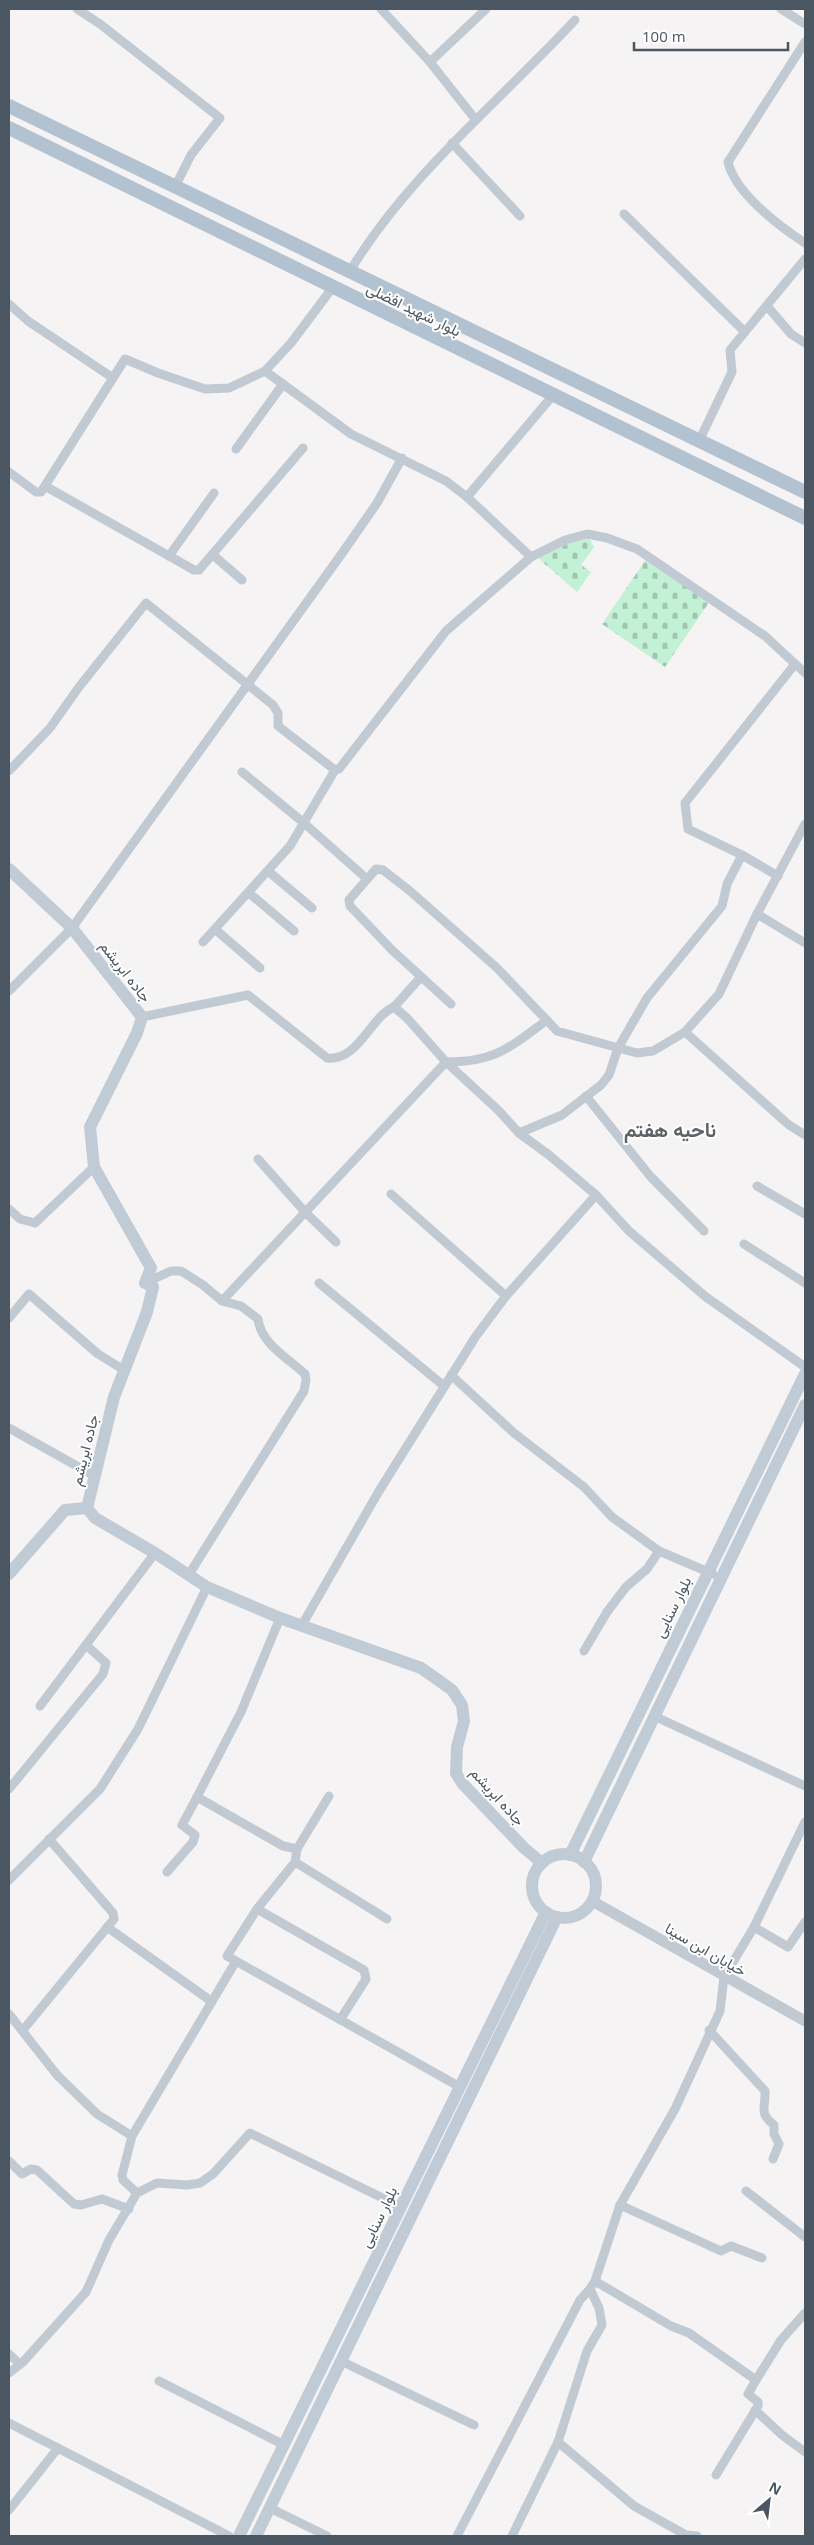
<svg xmlns="http://www.w3.org/2000/svg" width="814" height="2545" font-family="'Open Sans',Vazirmatn,sans-serif">
<style>
.cemetery{fill:url(#cemetery-stones)}
.lines{fill:none;stroke-linecap:round;stroke-linejoin:round}
.minor{stroke:#c1cad2;stroke-width:9}
.tertiary{stroke:#c1cad2;stroke-width:11}
.secondary{stroke:#c1cbd6;stroke-width:12}
.primary{stroke:#b3c2d1;stroke-width:14}
.labels{text-anchor:middle;dominant-baseline:central;stroke-width:4;stroke-linejoin:round;paint-order:stroke}
.street-label{font-size:15px;fill:#4a5661;stroke:#fff}
.district-label{font-size:20px;font-weight:bold;fill:#5f6368;stroke:#fff}
</style>
<defs>
<pattern id="cemetery-stones" width="16" height="16" patternUnits="userSpaceOnUse" patternTransform="scale(1.25)"><rect width="16" height="16" fill="#c3f1d5"/><path d="M2 7V4a2 2 0 0 1 4 0v3zM10 15v-3a2 2 0 0 1 4 0v3z" fill="#a0c6b0"/></pattern>
</defs>
<rect width="100%" height="100%" fill="#f5f3f3"/>
<g class="cemetery">
<polygon points="589,538 594,547 581,565 591,572 577,592 538,558 567,544"/>
<polygon points="647,558 710,601 665,667 602,624"/>
</g>
<g class="lines">
<g class="minor">
<polyline points="77,9 100,24 220,118 191,155 175,187"/>
<polyline points="381,9 430,62 475,119"/>
<polyline points="781,9 805,24"/>
<path d="M805,42l-77,120c7,31 51,64 77,81"/>
<polyline points="430,62 486,9"/>
<polyline points="452,143 520,216"/>
<polyline points="624,214 745,332"/>
<path d="M350,271c58,-96 149,-169 225,-251"/>
<polyline points="9,304 28,321 113,378"/>
<polyline points="767,306 791,334 805,343"/>
<polyline points="265,371 351,434 446,481 467,497 531,557"/>
<polyline points="699,441 732,372 730,350 805,259"/>
<polyline points="236,449 283,384"/>
<polyline points="9,472 36,492 41,492 125,359 158,373 205,389 229,388 265,371 291,343 333,287"/>
<polyline points="45,486 194,570 199,570 303,448"/>
<polyline points="467,497 554,394"/>
<polyline points="213,555 242,580"/>
<polyline points="169,556 214,493"/>
<polyline points="9,771 50,728 79,687 146,603 273,705 278,713 278,726 335,770"/>
<polyline points="242,772 304,823 367,879"/>
<polyline points="268,871 312,908"/>
<polyline points="778,876 742,855 688,829 685,803 795,664"/>
<polyline points="249,893 294,931"/>
<polyline points="757,914 805,943"/>
<polyline points="216,930 260,968"/>
<polyline points="203,942 290,846 335,770 339,769 446,631 531,557 565,540 587,534 607,538 637,549 765,636 805,673"/>
<polyline points="9,991 72,928 343,552 377,503 402,458"/>
<polyline points="451,1004 392,950 350,906 349,900 376,869 383,870 410,891 497,968 557,1031 637,1053 653,1051 685,1032 719,994 757,914 805,824"/>
<polyline points="394,1007 421,977"/>
<path d="M142,1017l106,-22 79,63c31,4 43,-41 67,-51l13,11 39,44 52,48 21,23 30,22 47,40 33,36 77,66 99,70"/>
<polyline points="685,1032 789,1125 805,1135"/>
<polyline points="586,1096 650,1176 704,1231"/>
<polyline points="519,1133 562,1115 601,1085 609,1075 618,1048 647,998 722,906 727,884 742,855"/>
<polyline points="258,1159 305,1212 336,1242"/>
<polyline points="757,1186 805,1214"/>
<polyline points="391,1194 506,1296"/>
<polyline points="9,1209 20,1219 35,1223 94,1167"/>
<polyline points="744,1244 805,1283"/>
<path d="M145,1283l26,-12h10l22,14 19,16 19,5 17,13c3,25 30,39 47,55l1,6 -2,11 -116,185"/>
<polyline points="319,1283 444,1386"/>
<path d="M222,1301l224,-239c49,0 63,-14 101,-42"/>
<polyline points="9,1318 29,1294 98,1354 124,1370"/>
<polyline points="451,1375 514,1433 584,1487 612,1517 659,1551 713,1574"/>
<polyline points="9,1428 93,1475"/>
<polyline points="280,1618 241,1712 197,1797 283,1846 297,1849 295,1862 257,1909 227,1956 460,2087"/>
<polyline points="302,1625 379,1491 476,1336 506,1296 596,1195"/>
<polyline points="584,1651 607,1612 626,1587 647,1569 659,1551"/>
<polyline points="40,1706 155,1553"/>
<polyline points="654,1716 805,1786"/>
<polyline points="9,1789 103,1674 106,1663 86,1645"/>
<polyline points="297,1849 329,1796"/>
<polyline points="295,1862 387,1919"/>
<polyline points="167,1872 193,1842 195,1835 182,1825 197,1797"/>
<polyline points="9,1880 100,1789 138,1729 207,1587"/>
<polyline points="257,1909 364,1970 366,1979 340,2020"/>
<polyline points="107,1927 211,2001"/>
<polyline points="754,1927 788,1947 805,1922"/>
<polyline points="9,2014 57,2075 97,2114 132,2136"/>
<polyline points="23,2030 114,1919 113,1913 49,1839"/>
<path d="M709,2030l56,61c1,17 -7,21 9,34v9l5,10 -6,15"/>
<polyline points="9,2161 22,2174 31,2169 37,2170 74,2204 81,2205 102,2199 129,2209"/>
<polyline points="746,2191 805,2237"/>
<polyline points="137,2193 123,2180 122,2175 132,2136 236,1961"/>
<polyline points="620,2205 721,2251 731,2246 762,2258"/>
<polyline points="595,2281 671,2326 689,2333 756,2380 748,2394 758,2402 758,2406 716,2475"/>
<polyline points="9,2354 20,2364"/>
<polyline points="341,2361 474,2425"/>
<polyline points="9,2373 23,2362 86,2292 109,2240 137,2193 157,2183 187,2185 200,2183 213,2174 250,2133 401,2207"/>
<polyline points="756,2380 781,2340 805,2313"/>
<polyline points="159,2381 284,2445"/>
<polyline points="755,2410 782,2435 805,2452"/>
<polyline points="9,2423 229,2536"/>
<polyline points="558,2442 634,2506 686,2535 697,2536"/>
<polyline points="270,2508 327,2536"/>
<polyline points="9,2510 58,2448"/>
<polyline points="457,2536 580,2300 590,2289"/>
<polyline points="512,2536 558,2442 587,2351 602,2325 599,2308 590,2289 595,2281 620,2205 675,2109 720,2011 724,1977 754,1927 805,1822"/>
</g>
<polyline class="tertiary" points="592,1901 805,2021"/>
<g class="secondary">
<polyline points="9,869 72,928 142,1017 137,1033 90,1127 94,1167 151,1268 145,1283 153,1287 147,1312 114,1397 87,1508 95,1518 155,1553 207,1587 280,1618 421,1668 441,1682 452,1690 462,1705 464,1721 457,1747 456,1773 462,1783 524,1848 542,1863"/>
<polyline points="9,1574 65,1510 87,1508"/>
<circle cx="564" cy="1886" r="32"/>
<polyline points="570,1855 805,1374"/>
<polyline points="584,1862 805,1405"/>
<polyline points="239,2536 546,1912"/>
<polyline points="256,2536 557,1917"/>
</g>
<g class="primary">
<polyline points="9,106 805,492"/>
<polyline points="9,128 805,518"/>
</g>
</g>
<g class="labels">
<g class="street-label">
<text transform="translate(414 309) rotate(26)">بلوار شهید افضلی</text>
<text transform="translate(126 971) rotate(52)">جاده ابریشم</text>
<text transform="translate(84 1450) rotate(-76)">جاده ابریشم</text>
<text transform="translate(672 1607) rotate(-64)">بلوار سنایی</text>
<text transform="translate(498 1796) rotate(48)">جاده ابریشم</text>
<text transform="translate(706 1949) rotate(30)">خیابان ابن سینا</text>
<text transform="translate(378 2217) rotate(-64)">بلوار سنایی</text>
</g>
<g class="district-label">
<text x="670" y="1129">ناحیه هفتم</text>
</g>
</g>
<rect width="814" height="2545" fill="none" stroke="#4a5661" stroke-width="20"/>
<g transform="translate(769 2500) rotate(28)" stroke="#ffffff" stroke-width="4" paint-order="stroke">
<path d="M0-4L9 19L0 12L-9 19Z" fill="#4a5661"/>
<text y="-8" font-size="14" font-weight="bold" text-anchor="middle" fill="#4a5661">N</text>
</g>
<path d="M634 42v8h154v-8" fill="none" stroke="#4a5661" stroke-width="2.5"/>
<text x="642" y="42" font-size="15" fill="#4a5661" stroke="#ffffff" stroke-width="4" paint-order="stroke">100 m</text>
</svg>
